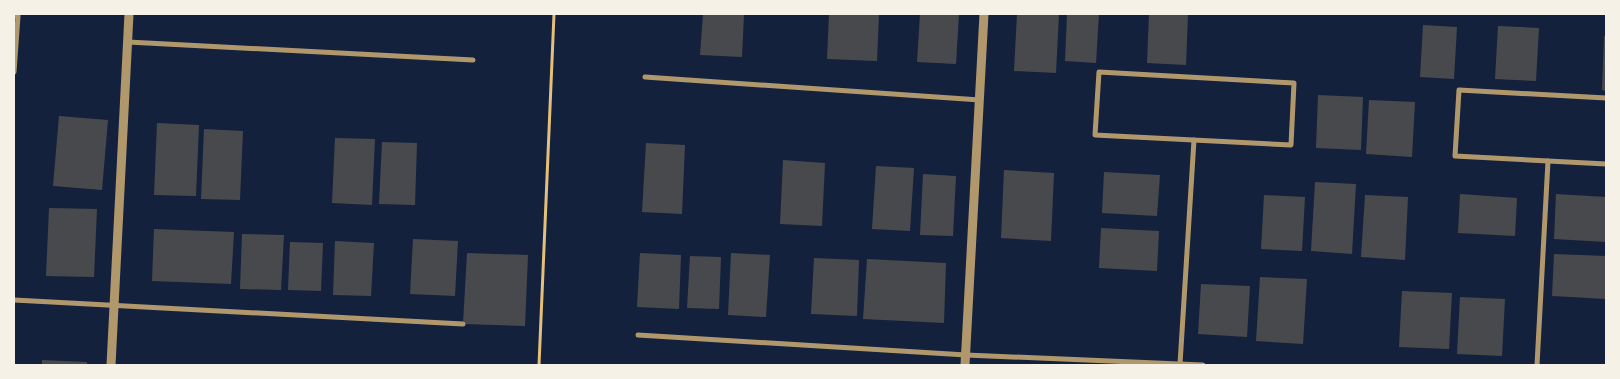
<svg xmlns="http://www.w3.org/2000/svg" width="1620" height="379" font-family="'Nunito Sans',sans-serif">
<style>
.building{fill:#48494c}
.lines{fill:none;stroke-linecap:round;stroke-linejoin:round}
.path{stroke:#e5c07b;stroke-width:3}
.minor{stroke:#b1986c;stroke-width:5}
.tertiary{stroke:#b1986c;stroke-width:9}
</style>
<rect width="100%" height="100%" fill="#14213d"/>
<g class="building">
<polygon points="703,14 744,14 742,57 700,55"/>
<polygon points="829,14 879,14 877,61 827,59"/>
<polygon points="920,14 959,14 956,64 917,62"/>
<polygon points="1017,14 1059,14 1056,73 1014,71"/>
<polygon points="1067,14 1099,14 1096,63 1065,61"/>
<polygon points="1149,14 1188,14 1186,65 1147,63"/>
<polygon points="1423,25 1457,27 1454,79 1420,77"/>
<polygon points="1498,26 1539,28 1536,81 1495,79"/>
<polygon points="1604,36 1606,36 1606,91 1602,90"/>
<polygon points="1318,95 1363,97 1361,150 1316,148"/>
<polygon points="1369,100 1415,102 1412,157 1366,154"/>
<polygon points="59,116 108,120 102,190 53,186"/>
<polygon points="157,123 199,125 196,196 154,195"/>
<polygon points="204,129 243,131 240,200 201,199"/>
<polygon points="335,138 375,139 372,205 332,203"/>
<polygon points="382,142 417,143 415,205 379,204"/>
<polygon points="646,143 685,145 682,214 642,212"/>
<polygon points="783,160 825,163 822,226 780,224"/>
<polygon points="876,166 914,168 910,231 872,229"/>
<polygon points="1004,170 1054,173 1051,241 1001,238"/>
<polygon points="1104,172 1160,175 1157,216 1102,213"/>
<polygon points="923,174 956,176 953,236 920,235"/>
<polygon points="1315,182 1356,184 1352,254 1311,251"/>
<polygon points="1460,194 1517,198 1515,236 1458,233"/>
<polygon points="1556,194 1606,197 1606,242 1554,239"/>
<polygon points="1264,195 1305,197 1302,251 1261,249"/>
<polygon points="1365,195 1408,197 1405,260 1361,257"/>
<polygon points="49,208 97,209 94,277 46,276"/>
<polygon points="1101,228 1159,231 1157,271 1099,268"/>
<polygon points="154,229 234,232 231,284 152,281"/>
<polygon points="242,234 284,235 281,290 240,289"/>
<polygon points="413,239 458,241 455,296 410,294"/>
<polygon points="335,241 374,243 371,296 333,295"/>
<polygon points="290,242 323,243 321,291 288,290"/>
<polygon points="467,253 528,255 525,326 463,324"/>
<polygon points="640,253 681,255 679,309 637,307"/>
<polygon points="731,253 770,255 766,317 728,315"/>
<polygon points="1554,254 1606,256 1606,299 1552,296"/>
<polygon points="690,256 721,257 719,309 687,308"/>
<polygon points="814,258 859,260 857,316 811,314"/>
<polygon points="867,259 946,263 944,323 863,319"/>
<polygon points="1260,277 1307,279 1303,344 1256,341"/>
<polygon points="1201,284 1250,286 1247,337 1198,334"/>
<polygon points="1402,291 1452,293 1449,349 1399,347"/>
<polygon points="1460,297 1505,299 1502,356 1457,354"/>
<polygon points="42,360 87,362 87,365 42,365"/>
</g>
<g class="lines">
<polyline class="path" points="539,365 554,14"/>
<g class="minor">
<polyline points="14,16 18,16 14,72"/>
<polyline points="128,42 473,60"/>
<polygon points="1099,72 1294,83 1291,145 1095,135"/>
<polyline points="645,77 980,100"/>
<polyline points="1606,98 1459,90 1455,156 1606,164"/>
<polyline points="14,300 463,324"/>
<polyline points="638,335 966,355 1203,365"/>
<polyline points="1180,364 1194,140"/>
<polyline points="1537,365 1548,161"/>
</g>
<g class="tertiary">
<polyline points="111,365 129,14"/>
<polyline points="965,365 984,14"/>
</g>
</g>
<rect width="1620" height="379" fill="none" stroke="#f6f1e7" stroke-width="30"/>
</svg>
